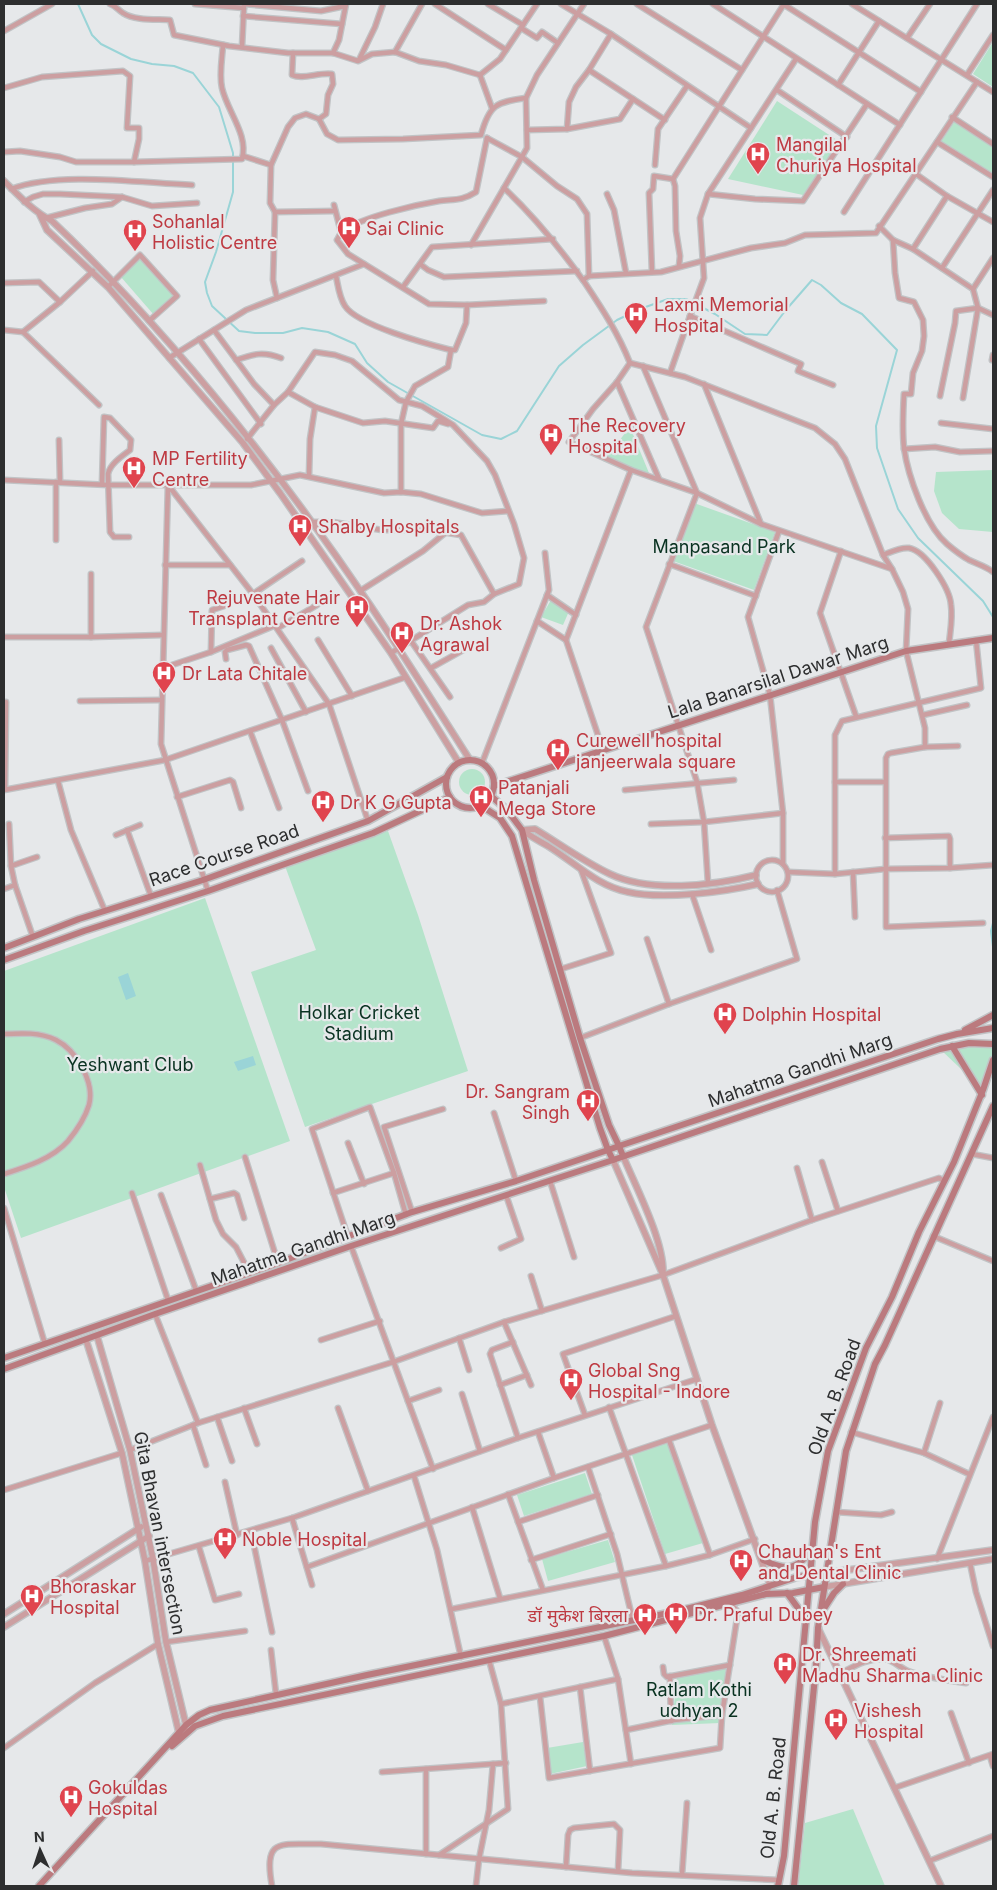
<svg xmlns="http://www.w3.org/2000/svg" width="997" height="1890" font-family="Inter,'Noto Sans Devanagari',sans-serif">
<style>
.green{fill:#b5e4cb}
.water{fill:#9ad4d7}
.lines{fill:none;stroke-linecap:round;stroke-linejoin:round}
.stream{stroke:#9ad4d7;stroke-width:2}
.minor-casing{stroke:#c1c3c5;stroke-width:7}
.tertiary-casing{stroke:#c1c3c5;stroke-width:8}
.secondary-casing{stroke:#c1c3c5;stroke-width:9}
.minor{stroke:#cc9fa1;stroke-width:4.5}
.tertiary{stroke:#cc9fa1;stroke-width:5.5}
.secondary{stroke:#bb7a7e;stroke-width:6}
.labels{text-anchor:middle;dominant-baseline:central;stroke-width:4.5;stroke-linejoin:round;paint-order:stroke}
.health-label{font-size:18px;fill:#be3a42;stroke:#e6e8ea;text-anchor:start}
.park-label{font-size:18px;fill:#093221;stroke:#e6e8ea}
.street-label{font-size:18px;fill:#2d2e2f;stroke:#e6e8ea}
</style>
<rect width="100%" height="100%" fill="#e6e8ea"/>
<g class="green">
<polygon points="993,42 993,87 973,74"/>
<polygon points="777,101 840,142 803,195 728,179"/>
<polygon points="955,121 993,146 993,179 940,143"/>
<polygon points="139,257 177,295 154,315 121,277"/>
<polygon points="630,427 649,473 648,473 650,479 603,461"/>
<polygon points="993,470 993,532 959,529 942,513 934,491 936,472"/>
<polygon points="694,503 775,532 754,590 673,561"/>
<polygon points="551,600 570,609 563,625 541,617"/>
<circle cx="472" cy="782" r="13"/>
<polygon points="388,831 418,915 468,1071 305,1127 251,972 316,950 285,866"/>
<polygon points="205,898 290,1141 21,1238 4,1187 4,971"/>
<polygon points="969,1043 993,1044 993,1060 983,1090 940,1049"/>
<polygon points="667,1442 703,1543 665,1554 632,1455"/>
<polygon points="585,1473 592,1494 524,1516 517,1495"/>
<polygon points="608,1540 615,1562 548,1581 542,1559"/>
<polygon points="726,1667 720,1723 672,1725 677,1675"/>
<polygon points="583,1742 587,1766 550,1774 547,1748"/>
<polygon points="853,1809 885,1886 798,1886 805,1823"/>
</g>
<g class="water">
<polygon points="128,973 136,996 126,1000 118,977"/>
<polygon points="253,1056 256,1065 238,1071 234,1062"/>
</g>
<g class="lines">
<g class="stream">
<polyline points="78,4 92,35 101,44 131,59 152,64 174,66 193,73 219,107 233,153 233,192 216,252 205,282 207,293 212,306 239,331 255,333 283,333 302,328 328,332 355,344 367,363 388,382 482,435 501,439 517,431 559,366 583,345 617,320 640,309 668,299 686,299 715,314 745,334 767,335 785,311 812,280 821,285 841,303 862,314 897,350 876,426 877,448 898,509 918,538 983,601 993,617"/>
<polyline points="993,923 991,931 993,947"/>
</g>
<g class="minor-casing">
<g id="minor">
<path d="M110,4c6,2 8,6 13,9 12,8 33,6 47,7l4,15 55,11 59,7h45l25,8 14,-7 23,-2 24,9 27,4 34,10"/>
<polyline points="195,4 244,8"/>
<polyline points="244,4 321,11 345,6"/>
<polyline points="435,4 506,50"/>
<polyline points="488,4 523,25"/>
<polyline points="561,4 611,34 751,128"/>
<polyline points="637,4 742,70"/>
<polyline points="713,4 900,125"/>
<polyline points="783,4 921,92"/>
<polyline points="852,4 993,92"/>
<polyline points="243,16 342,24"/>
<polyline points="521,28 537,38 542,32 558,43"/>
<polyline points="4,31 52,4"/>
<polyline points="907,38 930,4"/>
<polyline points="242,47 244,5"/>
<polyline points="395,52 422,4"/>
<polyline points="333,53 339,40 346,4"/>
<polyline points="359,60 375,27 383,4"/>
<polyline points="589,70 665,120"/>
<polyline points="480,75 500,59 537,4"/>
<polyline points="480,75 492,108"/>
<polyline points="967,75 993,35"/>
<polyline points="838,85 879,21"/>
<polyline points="4,88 42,77 123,71 130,76 127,128 139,128 139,139 134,162"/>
<polyline points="777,90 847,137"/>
<polyline points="952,117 993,144"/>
<path d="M319,119l8,15 11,6 65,-1 78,-4c8,-30 15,-33 45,-37"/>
<polyline points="567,129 569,102 576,87 589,70 611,34"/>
<polyline points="527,130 567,129 620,119 633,99"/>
<path d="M487,138l-11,54c-14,9 -22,7 -37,9 -24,4 -77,16 -96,30 -3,2 -4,6 -6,9l11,14 81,50 38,1 77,-4"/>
<polyline points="487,138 522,157 557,186 577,199 587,214 589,276 583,280"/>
<polyline points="937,142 993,177"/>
<path d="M4,152l16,-1 40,6 16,5h58l108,-3c7,-24 -15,-48 -20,-71 -3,-13 0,-29 1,-43"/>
<polyline points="243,156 271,165"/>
<polyline points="655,165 658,129 687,86"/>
<polyline points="916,174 947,196 993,222"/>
<polyline points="673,179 784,4"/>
<polyline points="673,179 675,186 676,231 680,256 679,266"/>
<path d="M504,188c31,29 56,60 81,95 18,27 33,50 45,80"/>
<path d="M11,189c49,-18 129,-6 181,-4"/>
<polyline points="607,194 614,210 626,273"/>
<polyline points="708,194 755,199 803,201 867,104"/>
<polyline points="24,202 33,197 43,194 60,194 122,197 152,206 197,203"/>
<polyline points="334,205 341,232"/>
<polyline points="275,212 335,211"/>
<polyline points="844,212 977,4"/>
<polyline points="46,218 85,208 112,204 122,197"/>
<polyline points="879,226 893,240 913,249 973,289 978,308 993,315"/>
<path d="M893,240l2,33 4,25 15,4 9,18 1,16 -2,15 -9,22 -2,21h-7c-1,18 -2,36 0,54 4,28 21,77 43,96 7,6 15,12 22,16 8,4 16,6 24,12"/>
<polyline points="471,245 527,148 526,98 537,75 584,4"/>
<polyline points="913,249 947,196"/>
<polyline points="420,264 428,270 444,277 577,271"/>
<polyline points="942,268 993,190"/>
<polyline points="652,272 649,193 653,189 654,176 673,179"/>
<path d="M336,276c2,9 3,21 9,30 12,19 82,38 106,44"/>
<polyline points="589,276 661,272 751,248 785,243 805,235 876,233 977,82"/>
<polyline points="4,283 39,282 60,302"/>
<polyline points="108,287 140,255 177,296 149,321"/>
<polyline points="403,287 432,247 553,239"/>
<polyline points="973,289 993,258"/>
<path d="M277,298l-4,-18 2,-68 -5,-9 1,-38 17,-38 7,-9 11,-4 13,5 7,-5 2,-19 5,-11 -1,-10c-13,-2 -29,6 -40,1l1,-22"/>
<polyline points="690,316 704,278 700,218 708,194 796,59"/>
<polyline points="4,330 23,332 60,302 93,271"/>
<polyline points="214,330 254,384 274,405"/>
<polyline points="23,332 99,405"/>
<polyline points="199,339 261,424"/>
<polyline points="169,358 246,310 364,264"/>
<path d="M236,360c18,-6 27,-9 45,-2"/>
<polyline points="992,360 993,355"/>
<polyline points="630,363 685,377 815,428 835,444 845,459 883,555 892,569 903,592 908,609 906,651 925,728 925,747"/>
<polyline points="630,363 617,382 593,409 569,442 631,470 697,493 761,524 892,569"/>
<polyline points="643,366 697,493 646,627 697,782 704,822 708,883"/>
<polyline points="670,373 690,316 801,364 798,371 833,385"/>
<polyline points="617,382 659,479"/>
<polyline points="704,384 761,524"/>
<polyline points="288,392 315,407 363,423 385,421 433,428 438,421 448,424"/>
<polyline points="940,396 955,323 956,311 978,308 963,398"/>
<polyline points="941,423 993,429"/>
<polyline points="247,439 274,405 288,392 315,352 335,355 352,361 399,400 422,406 445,420 453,425 487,461 495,475 514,524 524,558 519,584 494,594 484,602 468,605 391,653"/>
<polyline points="59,440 60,482"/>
<polyline points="904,449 935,447 960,452 993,451"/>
<polyline points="309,476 310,439 315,407"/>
<polyline points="4,480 108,485 251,485 300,475 384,493 401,492 421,494 482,513 508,511"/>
<polyline points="56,482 56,540"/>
<path d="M102,484l2,-67 6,1 21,22 -1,10c-8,6 -20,14 -22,24l2,58 4,5h15"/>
<polyline points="168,485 161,744 208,891"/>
<polyline points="168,485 253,594"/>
<polyline points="401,492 401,424 406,402 415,386 448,367 451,350 455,350 466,323 467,305"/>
<polyline points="305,529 311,522 332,522 382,530 430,530 461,535 494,594"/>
<polyline points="779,531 748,617 770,695 783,813 783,864"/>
<polyline points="841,551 820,613 856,716"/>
<path d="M883,555c8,-3 17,-8 26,-7 17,3 41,41 42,57 2,13 -1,27 -2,39"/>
<polyline points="302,561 253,594 329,704 368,821"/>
<polyline points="669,564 756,596"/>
<polyline points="165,565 230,565"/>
<polyline points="360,591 423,551 445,533"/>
<polyline points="547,595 576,615"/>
<polyline points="537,621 566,640"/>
<polyline points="278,628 317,605"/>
<polyline points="4,637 91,637 163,635"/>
<polyline points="91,637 91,574"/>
<polyline points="318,640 352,696"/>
<polyline points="411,641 450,697"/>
<polyline points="271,648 306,712"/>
<polyline points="211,652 212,610 224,606"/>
<polyline points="226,659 225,652 227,650 246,645 249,646 282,720 308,791"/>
<polyline points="163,668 211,652 276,625"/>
<polyline points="431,668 474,644"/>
<polyline points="80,701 161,700"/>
<polyline points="923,715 967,705"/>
<polyline points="250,731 279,808"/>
<polyline points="958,746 925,747 891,753 888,754 886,758 886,927 983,923"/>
<polyline points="603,750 566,640 631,470"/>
<polyline points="482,763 549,590 545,553"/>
<polyline points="58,781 71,830 105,911"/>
<polyline points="835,782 885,782"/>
<polyline points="5,789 6,702"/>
<polyline points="4,790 165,760 406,677"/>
<polyline points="625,790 734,780"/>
<polyline points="177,797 230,780 233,782 241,808"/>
<polyline points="9,824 11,866 15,885"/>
<polyline points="651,824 704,822 783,813"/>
<polyline points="127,830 151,896"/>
<polyline points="116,835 140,825"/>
<polyline points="885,838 949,836 950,839 950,868"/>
<circle cx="772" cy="876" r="16"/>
<polyline points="11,866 37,857"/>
<polyline points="788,872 835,874 885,869 950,868 993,865"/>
<polyline points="853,872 855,917"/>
<polyline points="835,874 835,735 842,721 981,688 976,640"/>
<polyline points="4,889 15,885 33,937"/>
<polyline points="692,894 711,950"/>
<polyline points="647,939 669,1004"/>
<polyline points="561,969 611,953 581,870"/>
<path d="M4,1034c17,-1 36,-2 52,6 20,10 39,42 33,65 -4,13 -12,25 -21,36 -16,18 -42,26 -64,33"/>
<polyline points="580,1038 669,1004 797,959 777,890"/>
<polyline points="494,1113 516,1181"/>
<polyline points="348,1143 364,1184"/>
<polyline points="972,1154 993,1158"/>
<polyline points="245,1157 278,1263"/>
<polyline points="822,1162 838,1211"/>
<polyline points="200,1165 216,1220 223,1234 236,1247 249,1272"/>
<polyline points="797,1168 812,1220"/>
<polyline points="550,1181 574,1257"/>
<polyline points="132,1193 168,1300"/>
<polyline points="333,1193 394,1173"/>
<polyline points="161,1195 196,1290"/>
<polyline points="210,1199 234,1193 237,1195 244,1218"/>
<polyline points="4,1208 45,1344"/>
<polyline points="412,1212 384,1127 443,1109"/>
<polyline points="933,1236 993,1261"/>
<polyline points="348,1237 312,1129 370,1107 394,1173 406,1215"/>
<polyline points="351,1246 433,1469"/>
<polyline points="501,1248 521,1239 506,1195"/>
<polyline points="531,1276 542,1311"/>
<polyline points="155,1314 198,1423"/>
<polyline points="504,1322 531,1385"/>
<polyline points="459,1338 469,1370"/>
<polyline points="321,1340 380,1321"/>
<polyline points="513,1342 492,1350 490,1354 518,1438"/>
<polyline points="500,1385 527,1375"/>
<polyline points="462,1394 480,1451"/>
<polyline points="408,1401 439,1390"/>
<polyline points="609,1407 666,1566"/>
<polyline points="244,1408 257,1444"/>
<polyline points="338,1408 368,1491"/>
<polyline points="585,1415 563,1354 676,1316"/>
<polyline points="217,1417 232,1461"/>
<polyline points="193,1425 206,1465"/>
<polyline points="538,1432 554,1478"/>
<polyline points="851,1432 924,1453 969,1474"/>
<polyline points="669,1440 710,1555"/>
<polyline points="130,1450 198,1423 393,1362 504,1322 663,1275 812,1220 939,1178 944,1181"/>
<polyline points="924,1453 940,1403"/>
<polyline points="588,1467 617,1554 633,1621"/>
<polyline points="414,1476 437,1550 461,1657"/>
<polyline points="225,1482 237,1535"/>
<polyline points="4,1490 122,1453"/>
<polyline points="508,1494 543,1590"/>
<polyline points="472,1507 500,1598"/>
<polyline points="836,1512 881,1515 892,1512"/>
<polyline points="292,1518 312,1585"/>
<polyline points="518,1522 598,1495"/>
<polyline points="251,1531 272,1632"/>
<polyline points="199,1547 215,1600 239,1594"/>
<polyline points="937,1559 993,1417"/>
<polyline points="531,1560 611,1534"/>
<polyline points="145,1561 292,1518 518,1438 697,1379"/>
<polyline points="970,1563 976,1592 993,1646"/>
<polyline points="307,1567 554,1478 712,1425"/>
<polyline points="452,1609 666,1566 710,1555 755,1539"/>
<polyline points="604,1636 618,1679 631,1764"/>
<polyline points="166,1642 245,1631"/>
<polyline points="271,1650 276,1694"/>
<polyline points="663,1667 664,1674 667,1677 730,1665"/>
<path d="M839,1674c14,-7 28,-16 45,-15 8,0 16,9 24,12 19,7 38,9 58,12"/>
<polyline points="670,1676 671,1721"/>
<polyline points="580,1687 590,1771"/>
<polyline points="540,1697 549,1778 720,1748 722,1715 738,1612 731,1604 734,1601"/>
<polyline points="501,1704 618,1679"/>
<polyline points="951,1713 969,1763"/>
<polyline points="626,1730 674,1720 722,1715"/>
<polyline points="4,1748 95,1683 158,1644"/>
<polyline points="990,1756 993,1766"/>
<polyline points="426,1769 426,1854"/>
<polyline points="382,1772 506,1763"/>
<polyline points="894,1788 993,1754"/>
<polyline points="439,1855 508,1809 501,1704 489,1660"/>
<polyline points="929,1861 993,1836"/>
<polyline points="566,1867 568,1835 570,1830 574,1828 614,1824 620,1830 618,1871"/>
<polyline points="682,1875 687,1803"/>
<path d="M272,1886c-9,-50 9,-41 49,-42l311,29 147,7"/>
<polyline points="476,1886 479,1859 489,1810 493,1764"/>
</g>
</g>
<g class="tertiary-casing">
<g id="tertiary">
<path d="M4,181c15,15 29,30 48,40 119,113 226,248 318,384 34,51 67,103 100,155"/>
<polyline points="40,215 47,230 108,287 243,443 280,493 391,653 459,763"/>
<path d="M522,830c8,6 17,11 26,16 26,16 49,40 80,46 35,8 95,0 130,-8"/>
<path d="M522,830l13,-1c23,14 51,34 75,45 40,19 103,12 146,1"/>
<path d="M623,1156c13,31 41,85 40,117"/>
<polyline points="613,1160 663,1275 712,1425 770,1585 768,1589"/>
<polyline points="97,1336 130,1450 153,1559 166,1642 186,1725 185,1728"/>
<polyline points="86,1340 122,1453 145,1561 158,1644 179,1733 177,1736"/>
<polyline points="826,1573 993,1550"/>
<polyline points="824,1587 993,1559"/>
<polyline points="4,1614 141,1527"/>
<polyline points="4,1627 149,1536"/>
<polyline points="818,1628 941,1886"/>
</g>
</g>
<g class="secondary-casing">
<g id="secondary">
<circle cx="470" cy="784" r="24"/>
<polyline points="494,786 906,651 993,638"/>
<polyline points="491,796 507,810 522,830 534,880 580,1038 609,1125 619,1146 938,1039 957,1034 993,1028"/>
<polyline points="4,948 79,919 203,880 368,821 447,777"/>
<polyline points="4,960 84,931 208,891 373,833 450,797"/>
<polyline points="965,1030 993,1015"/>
<polyline points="952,1046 982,1095"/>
<polyline points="623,1156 619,1146 608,1150 613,1160 940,1049 969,1043 993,1044"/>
<polyline points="4,1358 278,1263 412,1212 516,1181 608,1150 600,1128 512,836 500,818 480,805"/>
<polyline points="4,1369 155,1314 351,1246 613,1160"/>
<path d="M763,1560c23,11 34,11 49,-11"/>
<polyline points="787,1593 806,1619"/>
<polyline points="823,1610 834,1593 843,1584"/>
<polyline points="172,1746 195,1726 223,1716 604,1636 766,1594 793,1593 824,1587"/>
<polyline points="39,1886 186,1725 199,1715 210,1710 367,1675 678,1611 742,1595 797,1577 826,1573"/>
<polyline points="778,1886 784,1856 815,1522 828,1451 866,1348 892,1297 919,1232 954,1162 983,1090 993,1060"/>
<polyline points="794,1886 816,1667 818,1628 846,1451 875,1364 885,1345 993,1106"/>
</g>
</g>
<use href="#minor" class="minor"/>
<use href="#tertiary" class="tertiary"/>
<use href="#secondary" class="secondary"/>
</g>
<defs>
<g id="hospital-pin" transform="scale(1.25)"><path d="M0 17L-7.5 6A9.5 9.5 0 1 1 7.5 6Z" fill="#e0444e" stroke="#e6e8ea"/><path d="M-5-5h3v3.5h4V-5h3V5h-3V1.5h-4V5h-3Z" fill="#fff"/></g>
</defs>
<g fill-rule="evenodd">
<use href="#hospital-pin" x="758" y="154"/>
<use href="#hospital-pin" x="349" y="228"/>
<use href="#hospital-pin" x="135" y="231"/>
<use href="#hospital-pin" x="636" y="314"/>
<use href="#hospital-pin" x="551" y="435"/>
<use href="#hospital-pin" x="134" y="468"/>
<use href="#hospital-pin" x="300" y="526"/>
<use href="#hospital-pin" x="357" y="607"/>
<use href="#hospital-pin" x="402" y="633"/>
<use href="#hospital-pin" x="164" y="673"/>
<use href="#hospital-pin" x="558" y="750"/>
<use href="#hospital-pin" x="481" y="797"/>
<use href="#hospital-pin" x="323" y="802"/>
<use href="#hospital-pin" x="725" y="1014"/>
<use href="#hospital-pin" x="588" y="1101"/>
<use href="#hospital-pin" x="571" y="1380"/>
<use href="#hospital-pin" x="225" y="1539"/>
<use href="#hospital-pin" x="741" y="1561"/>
<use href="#hospital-pin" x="32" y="1596"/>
<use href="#hospital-pin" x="676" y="1614"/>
<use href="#hospital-pin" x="645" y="1615"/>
<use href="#hospital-pin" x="785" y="1664"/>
<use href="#hospital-pin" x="836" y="1720"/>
<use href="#hospital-pin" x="71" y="1797"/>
</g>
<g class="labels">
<g class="health-label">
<text x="776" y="144">Mangilal<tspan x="776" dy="21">Churiya Hospital</tspan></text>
<text x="152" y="221">Sohanlal<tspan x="152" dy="21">Holistic Centre</tspan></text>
<text x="366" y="228">Sai Clinic</text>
<text x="654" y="304">Laxmi Memorial<tspan x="654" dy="21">Hospital</tspan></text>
<text x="568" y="425">The Recovery<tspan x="568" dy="21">Hospital</tspan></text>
<text x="152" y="458">MP Fertility<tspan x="152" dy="21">Centre</tspan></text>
<text x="318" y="526">Shalby Hospitals</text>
<text x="340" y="597" text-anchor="end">Rejuvenate Hair<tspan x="340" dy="21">Transplant Centre</tspan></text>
<text x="420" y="623">Dr. Ashok<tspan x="420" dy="21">Agrawal</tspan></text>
<text x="182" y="673">Dr Lata Chitale</text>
<text x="576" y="740">Curewell hospital<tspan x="576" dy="21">janjeerwala square</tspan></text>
<text x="498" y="787">Patanjali<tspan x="498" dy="21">Mega Store</tspan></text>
<text x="340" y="802">Dr K G Gupta</text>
<text x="742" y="1014">Dolphin Hospital</text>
<text x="570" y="1091" text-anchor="end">Dr. Sangram<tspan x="570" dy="21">Singh</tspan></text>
<text x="588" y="1370">Global Sng<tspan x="588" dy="21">Hospital - Indore</tspan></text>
<text x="242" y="1539">Noble Hospital</text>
<text x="758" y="1551">Chauhan's Ent<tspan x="758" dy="21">and Dental Clinic</tspan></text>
<text x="50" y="1586">Bhoraskar<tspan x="50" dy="21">Hospital</tspan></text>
<text x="694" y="1614">Dr. Praful Dubey</text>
<text x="628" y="1615" text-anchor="end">डॉ मुकेश बिरला</text>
<text x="802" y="1654">Dr. Shreemati<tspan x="802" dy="21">Madhu Sharma Clinic</tspan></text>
<text x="854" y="1710">Vishesh<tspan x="854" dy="21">Hospital</tspan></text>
<text x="88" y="1787">Gokuldas<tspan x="88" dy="21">Hospital</tspan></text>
</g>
<g class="park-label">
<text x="724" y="546">Manpasand Park</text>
<text x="359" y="1012">Holkar Cricket<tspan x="359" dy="21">Stadium</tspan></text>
<text x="130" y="1064">Yeshwant Club</text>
<text x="699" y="1689">Ratlam Kothi<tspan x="699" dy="21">udhyan 2</tspan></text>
</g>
<g class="street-label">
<text transform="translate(778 677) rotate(-18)">Lala Banarsilal Dawar Marg</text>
<text transform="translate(224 855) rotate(-19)">Race Course Road</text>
<text transform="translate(800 1070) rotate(-19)">Mahatma Gandhi Marg</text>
<text transform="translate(303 1248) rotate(-19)">Mahatma Gandhi Marg</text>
<text transform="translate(834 1397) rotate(-70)">Old A. B. Road</text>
<text transform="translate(160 1533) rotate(79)">Gita Bhavan intersection</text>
<text transform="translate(773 1798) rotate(-84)">Old A. B. Road</text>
</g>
</g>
<rect width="997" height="1890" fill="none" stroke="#2d2e2f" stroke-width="10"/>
<g transform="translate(40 1850) rotate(357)" stroke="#e6e8ea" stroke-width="4" paint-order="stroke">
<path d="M0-4L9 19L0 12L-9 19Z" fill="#2d2e2f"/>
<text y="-8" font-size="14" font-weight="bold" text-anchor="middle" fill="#2d2e2f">N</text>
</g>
</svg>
